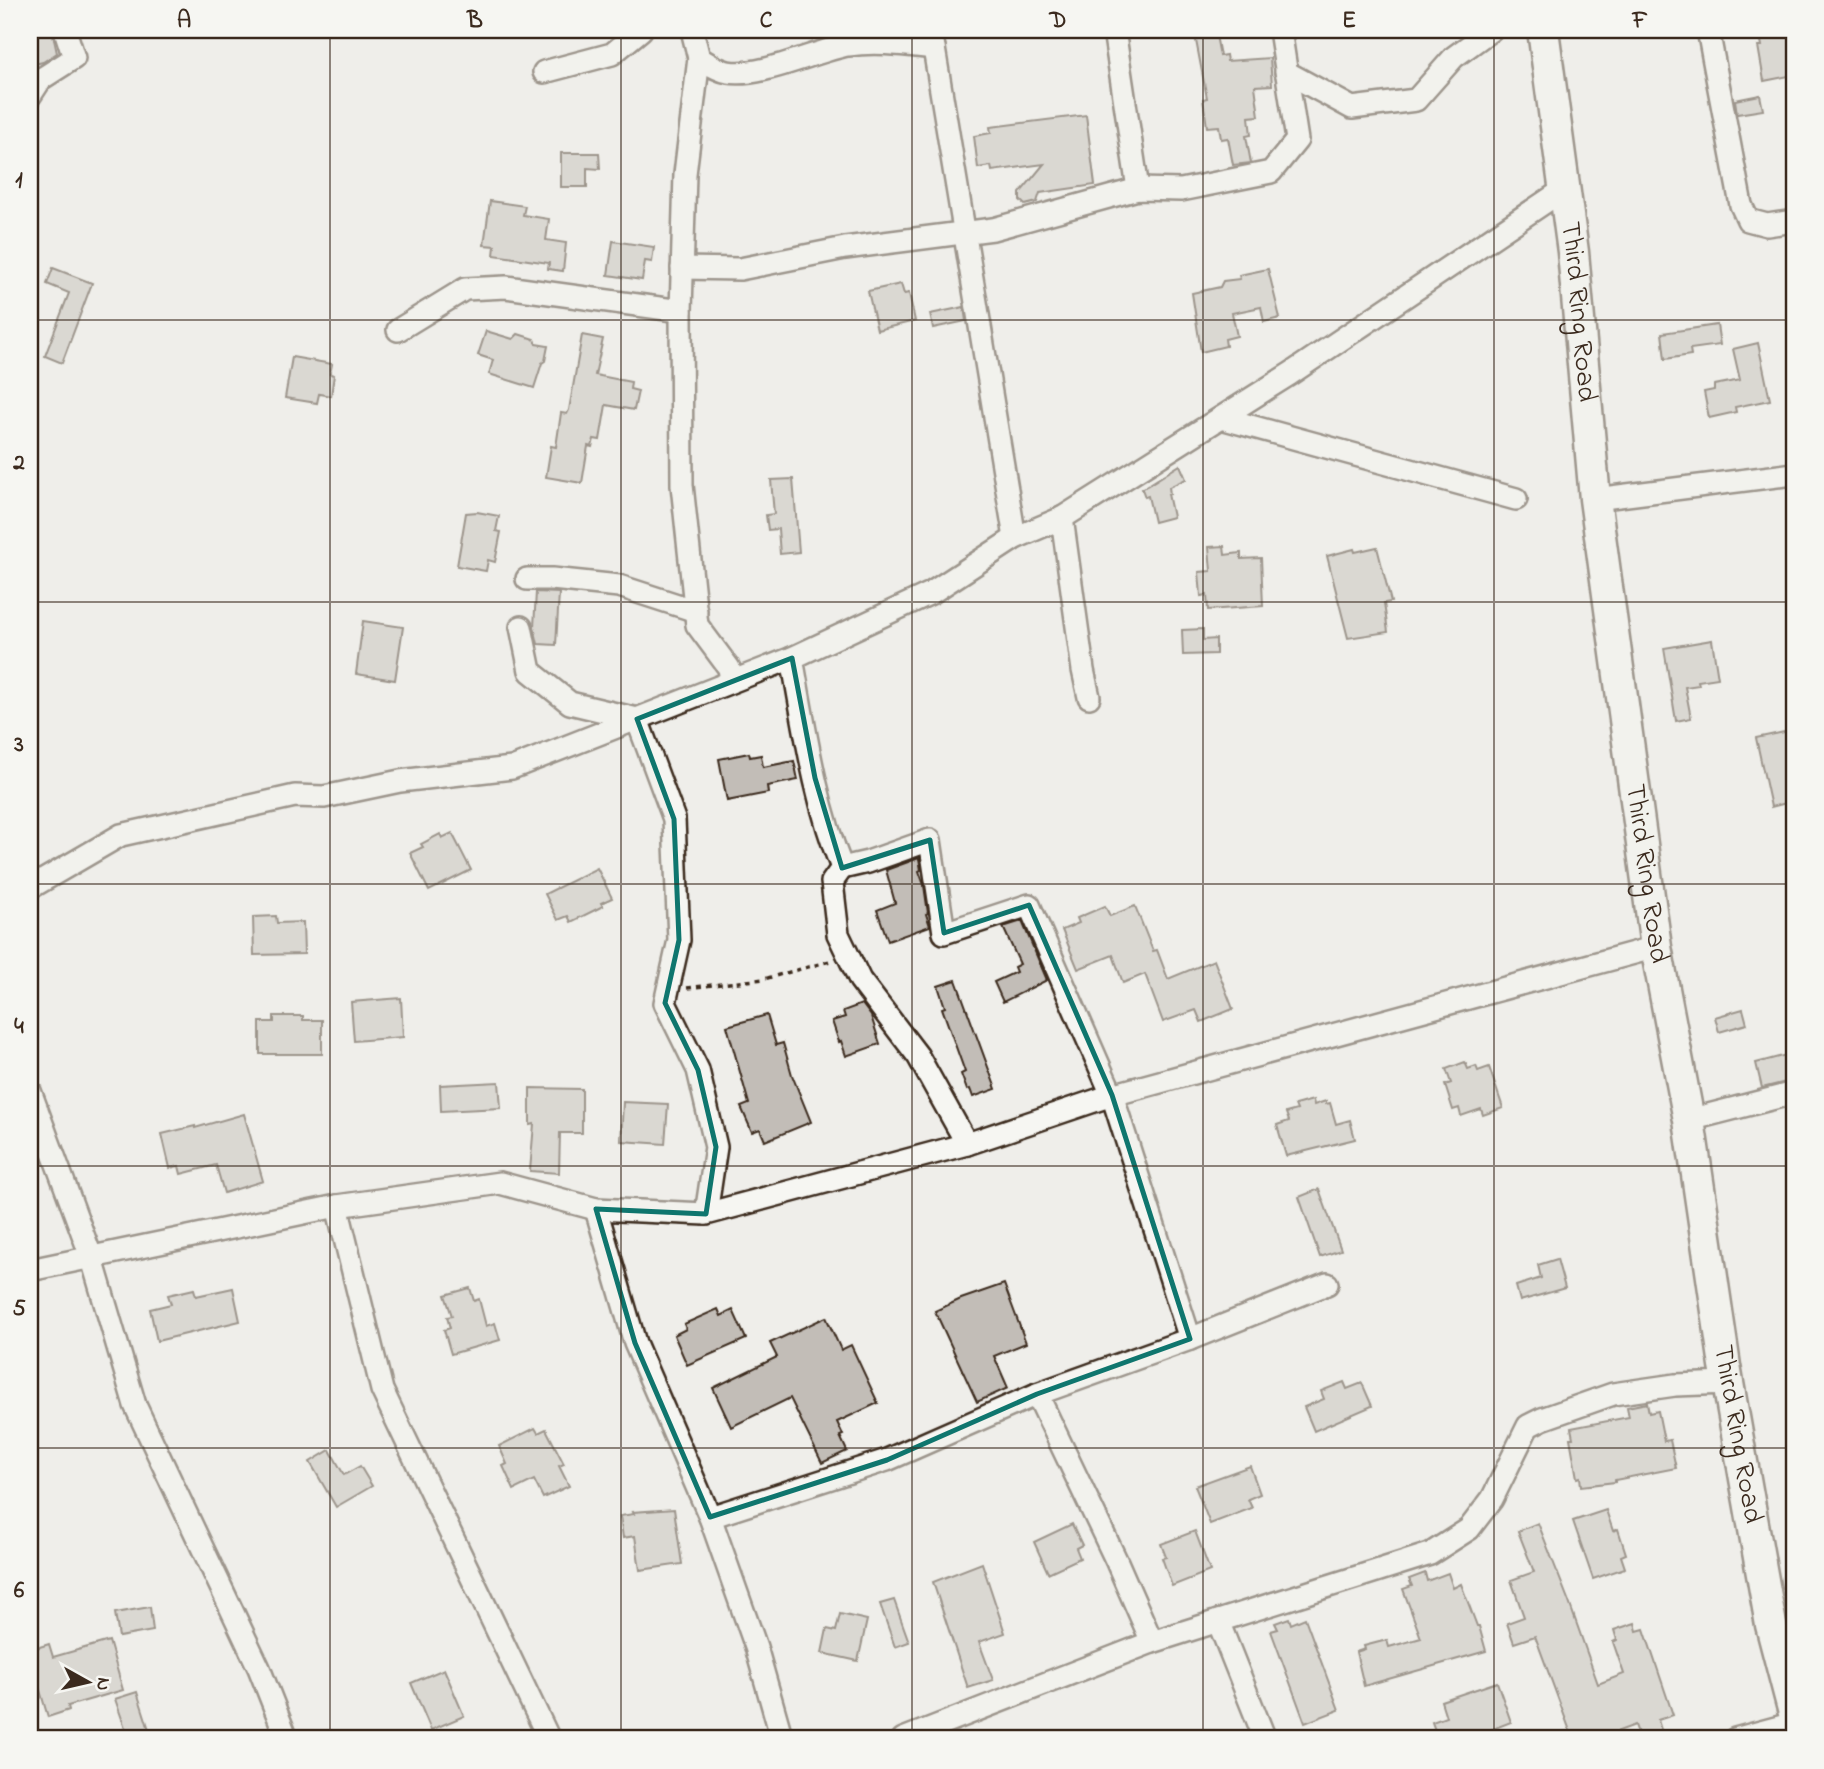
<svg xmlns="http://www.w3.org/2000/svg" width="1824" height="1769" font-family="'Indie Flower',sans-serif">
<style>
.building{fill:#c2bdb7;stroke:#3b2a1e;stroke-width:2}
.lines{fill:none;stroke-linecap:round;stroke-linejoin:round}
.street-casing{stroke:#3b2a1e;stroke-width:26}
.secondary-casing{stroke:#3b2a1e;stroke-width:35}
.path{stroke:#3b2a1e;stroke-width:3.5;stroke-dasharray:5 5;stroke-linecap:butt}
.street{stroke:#f6f6f2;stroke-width:21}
.secondary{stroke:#f6f6f2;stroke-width:30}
.marked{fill:none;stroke:#0f766e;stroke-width:5;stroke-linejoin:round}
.grid{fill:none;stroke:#3b2a1e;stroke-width:2;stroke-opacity:0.55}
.labels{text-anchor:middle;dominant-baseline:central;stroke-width:6;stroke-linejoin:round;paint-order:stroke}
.street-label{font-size:28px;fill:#3b2a1e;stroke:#f6f6f2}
.neatline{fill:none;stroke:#3b2a1e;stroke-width:2.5}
.grid-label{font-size:23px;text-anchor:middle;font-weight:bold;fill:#3b2a1e}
</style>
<rect width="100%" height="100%" fill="#efeeea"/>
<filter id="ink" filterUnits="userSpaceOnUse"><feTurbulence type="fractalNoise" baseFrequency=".0143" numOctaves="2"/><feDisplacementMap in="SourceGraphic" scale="14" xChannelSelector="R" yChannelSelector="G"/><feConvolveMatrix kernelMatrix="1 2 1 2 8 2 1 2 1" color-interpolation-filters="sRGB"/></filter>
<g filter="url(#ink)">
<g class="building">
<polygon points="30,30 52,30 57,53 43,62 30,65"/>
<polygon points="1194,30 1215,30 1220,56 1226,55 1227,61 1270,58 1272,85 1255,86 1259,116 1249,117 1251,135 1246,136 1251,163 1233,165 1228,138 1221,139 1219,126 1207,127 1203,99 1207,98"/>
<polygon points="1759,30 1792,30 1794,44 1794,75 1764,81 1758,46 1762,46"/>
<polygon points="1760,95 1763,110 1737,114 1735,100"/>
<polygon points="1086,115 1095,185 1040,193 1037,202 1025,205 1020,200 1020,193 1044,164 992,171 991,166 978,168 974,136 991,133 990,127"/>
<polygon points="561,153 599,153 600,169 587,168 587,187 561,187"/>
<polygon points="490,201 525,206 523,215 549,219 546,240 566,243 563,271 548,269 549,263 494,255 495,246 484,245"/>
<polygon points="613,241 654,247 652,262 645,261 642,280 608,275"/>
<polygon points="53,268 92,283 62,363 45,356 69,293 47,284"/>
<polygon points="1268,269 1280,318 1264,322 1261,307 1232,313 1237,336 1225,339 1226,346 1201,352 1192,293 1220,287 1223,281 1240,279 1239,275"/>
<polygon points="901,284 904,294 909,293 915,321 877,330 868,291"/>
<polygon points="964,307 966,321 933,328 930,314"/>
<polygon points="1717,325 1720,345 1690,349 1691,355 1665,359 1662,333"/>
<polygon points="486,331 513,339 518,334 534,339 536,344 548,346 545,361 542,363 534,388 489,374 493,360 478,355"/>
<polygon points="582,335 603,339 595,375 631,382 630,389 638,391 634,410 606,405 600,440 594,439 592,447 588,446 582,483 546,477 551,446 556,447 561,413 567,414 569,410"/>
<polygon points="1758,343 1770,400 1735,407 1736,412 1709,418 1704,392 1714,390 1714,385 1740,380 1733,349"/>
<polygon points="292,357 332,364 330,374 334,375 331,396 319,394 317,403 285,398"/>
<polygon points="1180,465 1186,479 1169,487 1170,494 1168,494 1173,517 1154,522 1148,496 1145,497 1142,489"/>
<polygon points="793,479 799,552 780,554 778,529 768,530 766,515 774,514 771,480"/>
<polygon points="477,512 499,516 496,531 501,532 495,562 488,560 486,571 457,566 466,513"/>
<polygon points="1224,546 1225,555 1241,553 1241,559 1261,558 1263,606 1208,610 1207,595 1201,596 1199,572 1211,571 1209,547"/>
<polygon points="1377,547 1391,602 1384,603 1388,632 1348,638 1327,556 1354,549 1355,552"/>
<polygon points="536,592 559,593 556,645 538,644 534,627"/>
<polygon points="363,621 403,627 395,680 356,674"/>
<polygon points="1203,629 1203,640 1216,639 1216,654 1183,655 1182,630"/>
<polygon points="1712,640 1718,678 1698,681 1699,685 1685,687 1691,718 1676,721 1664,648"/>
<polygon points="1794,730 1794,801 1771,807 1756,738"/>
<polygon points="749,753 750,757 761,755 763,767 794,761 798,780 767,786 768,793 727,801 719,759"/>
<polygon points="452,833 471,870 429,891 410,853 423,847 421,844 440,834 442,838"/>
<polygon points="919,858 921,870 919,871 924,885 928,913 926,914 930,926 888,941 877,910 895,903 886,870"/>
<polygon points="597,868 612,898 601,903 603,906 571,922 568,916 558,920 545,894"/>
<polygon points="1105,906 1110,916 1135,906 1153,951 1157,950 1168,979 1214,960 1233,1009 1201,1022 1196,1010 1163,1022 1145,974 1123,983 1113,955 1078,969 1062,930 1079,923 1077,918"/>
<polygon points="276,916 277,923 303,922 304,954 254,955 253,917"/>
<polygon points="1022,921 1047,980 1003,1002 994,982 1016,972 1014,967 1020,964 1003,927"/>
<polygon points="956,980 996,1089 973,1097 970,1089 967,1090 961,1074 965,1072 942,1008 945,1007 938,986"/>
<polygon points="401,998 403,1037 354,1041 351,1002"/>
<polygon points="862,1004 871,1016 880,1044 846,1056 841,1041 839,1042 832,1021 845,1017 843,1011"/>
<polygon points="1743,1009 1747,1024 1719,1032 1715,1017"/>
<polygon points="767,1015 776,1045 783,1043 792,1075 811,1122 765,1141 760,1129 752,1132 741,1107 749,1104 727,1026"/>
<polygon points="274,1016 303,1016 303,1020 322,1020 322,1054 260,1054 260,1022 274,1022"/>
<polygon points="1794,1053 1794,1080 1762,1088 1756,1063"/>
<polygon points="1465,1062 1468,1069 1476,1066 1478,1071 1489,1067 1503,1108 1483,1115 1481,1109 1461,1116 1459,1108 1453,1110 1445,1085 1451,1083 1446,1069"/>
<polygon points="499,1082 501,1108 441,1111 440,1085"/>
<polygon points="530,1088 582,1089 582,1133 560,1133 559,1173 530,1171 534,1124 530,1125"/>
<polygon points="1313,1100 1314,1105 1326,1101 1326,1104 1330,1103 1336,1124 1350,1120 1355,1139 1286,1156 1277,1125 1289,1121 1286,1113 1297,1110 1295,1105"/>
<polygon points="623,1102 668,1104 665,1144 621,1141"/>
<polygon points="244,1114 263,1181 224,1193 216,1165 181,1174 179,1166 170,1168 162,1134 195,1126 195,1128"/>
<polygon points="1319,1189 1341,1250 1320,1257 1299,1197"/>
<polygon points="1557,1259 1565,1288 1520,1301 1516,1286 1541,1278 1538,1265"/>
<polygon points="1004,1284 1026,1343 994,1356 1008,1388 977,1402 935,1311 961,1299"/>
<polygon points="233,1288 240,1321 157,1341 150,1309 171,1304 168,1295 194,1289 196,1296"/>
<polygon points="470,1288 474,1301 479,1299 486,1326 495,1323 500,1340 451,1354 444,1330 450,1328 447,1317 452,1316 445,1295"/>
<polygon points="718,1309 721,1316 733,1310 746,1339 687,1365 674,1335 686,1329 684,1324"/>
<polygon points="826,1317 841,1350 851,1345 878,1403 837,1422 843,1435 840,1436 847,1451 822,1463 790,1398 731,1427 713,1388 777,1357 770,1343"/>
<polygon points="1344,1382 1347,1389 1362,1383 1372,1406 1314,1431 1304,1407 1324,1399 1321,1391"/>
<polygon points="1647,1403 1649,1413 1658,1411 1664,1441 1670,1440 1676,1468 1615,1480 1615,1482 1581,1486 1580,1477 1577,1478 1570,1438 1573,1438 1571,1428 1629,1417 1627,1407"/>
<polygon points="535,1428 538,1433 546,1429 564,1464 559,1466 569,1486 543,1498 534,1480 514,1490 503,1466 507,1464 499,1446"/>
<polygon points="330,1450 344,1475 360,1466 372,1486 336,1507 310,1462"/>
<polygon points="1250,1466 1260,1494 1248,1499 1252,1508 1210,1524 1195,1486"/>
<polygon points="674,1509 682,1564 640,1570 635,1536 623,1538 620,1516 634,1514 633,1512"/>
<polygon points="1606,1510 1613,1531 1618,1529 1626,1554 1621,1556 1625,1568 1593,1579 1573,1521"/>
<polygon points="1538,1523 1569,1602 1598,1684 1624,1674 1613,1642 1617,1640 1614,1630 1635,1623 1637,1631 1644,1629 1673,1715 1658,1720 1662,1733 1640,1739 1635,1725 1597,1739 1573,1739 1535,1636 1514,1643 1507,1623 1524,1617 1511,1580 1534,1572 1518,1531"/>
<polygon points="1072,1524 1082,1545 1076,1548 1080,1558 1048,1573 1034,1542"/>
<polygon points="1195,1531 1210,1571 1172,1586 1162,1558 1166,1557 1161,1544"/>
<polygon points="982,1563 1005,1633 979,1642 993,1680 968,1688 933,1582"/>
<polygon points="1425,1573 1427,1581 1448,1573 1453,1588 1461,1584 1477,1626 1479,1626 1486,1651 1364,1686 1356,1652 1365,1649 1364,1646 1387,1640 1389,1647 1421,1638 1403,1589 1412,1586 1409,1579"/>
<polygon points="894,1600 909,1642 895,1647 880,1604"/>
<polygon points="150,1607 153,1631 119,1637 115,1613"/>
<polygon points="840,1614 867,1620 858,1661 822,1653 827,1629 836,1631"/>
<polygon points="1289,1618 1291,1624 1305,1618 1339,1710 1305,1723 1271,1631 1278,1629 1275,1623"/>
<polygon points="109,1641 123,1690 68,1706 69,1710 48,1717 30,1657 30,1650 49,1644 53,1657"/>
<polygon points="444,1669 464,1716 431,1730 411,1683"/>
<polygon points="1497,1682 1511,1722 1485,1732 1488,1739 1438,1739 1432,1722 1446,1717 1441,1701"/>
<polygon points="137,1692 152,1739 129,1739 115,1699"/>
</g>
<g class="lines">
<g class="street-casing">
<g id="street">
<path d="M692,30l7,28c10,6 18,12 29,14 32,6 87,-21 120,-27 29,-4 57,0 86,3"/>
<polyline points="931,30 1015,538"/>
<polyline points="1114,30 1138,189"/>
<polyline points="1708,30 1741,205 1748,220 1767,225 1794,221"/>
<polyline points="699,58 685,174 681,311 682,485 697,625 729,668 731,681"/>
<polyline points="544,72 612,54 641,30"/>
<polyline points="1286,72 1352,108 1416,100 1454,57 1491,30"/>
<polyline points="30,96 41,79 74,58 65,30"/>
<polyline points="682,268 740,269 845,248 993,229 1138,189 1181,190 1271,172 1297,140 1280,30"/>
<polyline points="398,330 465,289 506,287 681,311"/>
<polyline points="1221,418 1516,499"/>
<polyline points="1595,499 1794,474"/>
<polyline points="1062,518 1083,670 1089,697"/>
<polyline points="527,579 552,579 619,586 696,611"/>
<polyline points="521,627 530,671 570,703 637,719 674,819 679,940 665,1003 698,1070 716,1147 706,1214"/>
<path d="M792,658c13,71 23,144 50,210l26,-6 62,-22 14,93 85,-28 83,190 78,244"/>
<polyline points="842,868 832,882 838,934 860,980 918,1056 967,1144"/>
<polyline points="30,888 121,835 295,796 324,797 400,781 512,768 792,658 931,593 1015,538 1062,518 1290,374 1563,190"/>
<polyline points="30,1091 92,1259 135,1405 259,1668 287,1739"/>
<polyline points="1689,1120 1794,1093"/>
<polyline points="337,1206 382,1390 549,1739"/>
<polyline points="596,1209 635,1343 710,1517 756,1647 782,1739"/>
<polyline points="30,1270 337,1206 500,1183 596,1209 706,1214 967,1144 1112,1095 1656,947"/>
<polyline points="1037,1394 1117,1562 1152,1642"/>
<polyline points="710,1517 887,1460 1037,1394 1190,1339 1327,1284"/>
<polyline points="1218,1621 1265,1739"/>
<polyline points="903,1739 1152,1642 1430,1554 1469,1529 1492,1499 1528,1426 1542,1419 1613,1394 1675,1385 1729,1383"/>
<polyline points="1735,1739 1794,1723"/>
</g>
</g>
<g class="secondary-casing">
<g id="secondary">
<path id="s1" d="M1543,30l30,222 22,247 61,448 33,173 36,246 46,259 23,88"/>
</g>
</g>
<polyline class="path" points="687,988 764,979 830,961"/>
<use href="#street" class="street"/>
<use href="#secondary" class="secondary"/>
</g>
</g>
<path d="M0 0H1824V1769H0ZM792,658l23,120 27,90 88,-28 14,93 85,-28 83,190 78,244 -153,55 -150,66 -177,57 -75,-174 -39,-134 110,5 10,-67 -18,-77 -33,-67 14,-63 -5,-121 -37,-100z" fill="#efeeea" fill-opacity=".55" fill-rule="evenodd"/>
<path class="marked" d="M792,658l23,120 27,90 88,-28 14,93 85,-28 83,190 78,244 -153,55 -150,66 -177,57 -75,-174 -39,-134 110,5 10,-67 -18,-77 -33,-67 14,-63 -5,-121 -37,-100z"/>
<path class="grid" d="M330,30v1709M621,30v1709M912,30v1709M1203,30v1709M1494,30v1709M30,320h1764M30,602h1764M30,884h1764M30,1166h1764M30,1448h1764"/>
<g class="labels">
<g class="street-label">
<text stroke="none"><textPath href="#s1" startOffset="284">Third Ring Road</textPath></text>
<text stroke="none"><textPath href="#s1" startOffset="850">Third Ring Road</textPath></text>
<text stroke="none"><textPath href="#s1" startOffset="1418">Third Ring Road</textPath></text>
</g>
</g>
<rect width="1824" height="1769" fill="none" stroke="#f6f6f2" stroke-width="77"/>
<g transform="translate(88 1682) rotate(98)" stroke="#f6f6f2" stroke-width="5" paint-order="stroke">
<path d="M0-5L12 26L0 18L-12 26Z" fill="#3b2a1e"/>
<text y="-10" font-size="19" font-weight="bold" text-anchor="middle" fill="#3b2a1e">N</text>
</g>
<rect x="38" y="38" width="1748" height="1692" class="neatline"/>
<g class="grid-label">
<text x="184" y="27">A</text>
<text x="475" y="27">B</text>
<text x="766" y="27">C</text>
<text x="1058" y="27">D</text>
<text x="1349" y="27">E</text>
<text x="1640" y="27">F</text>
<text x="19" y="187">1</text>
<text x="19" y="469">2</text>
<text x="19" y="751">3</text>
<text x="19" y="1033">4</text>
<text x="19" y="1315">5</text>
<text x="19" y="1597">6</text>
</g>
</svg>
